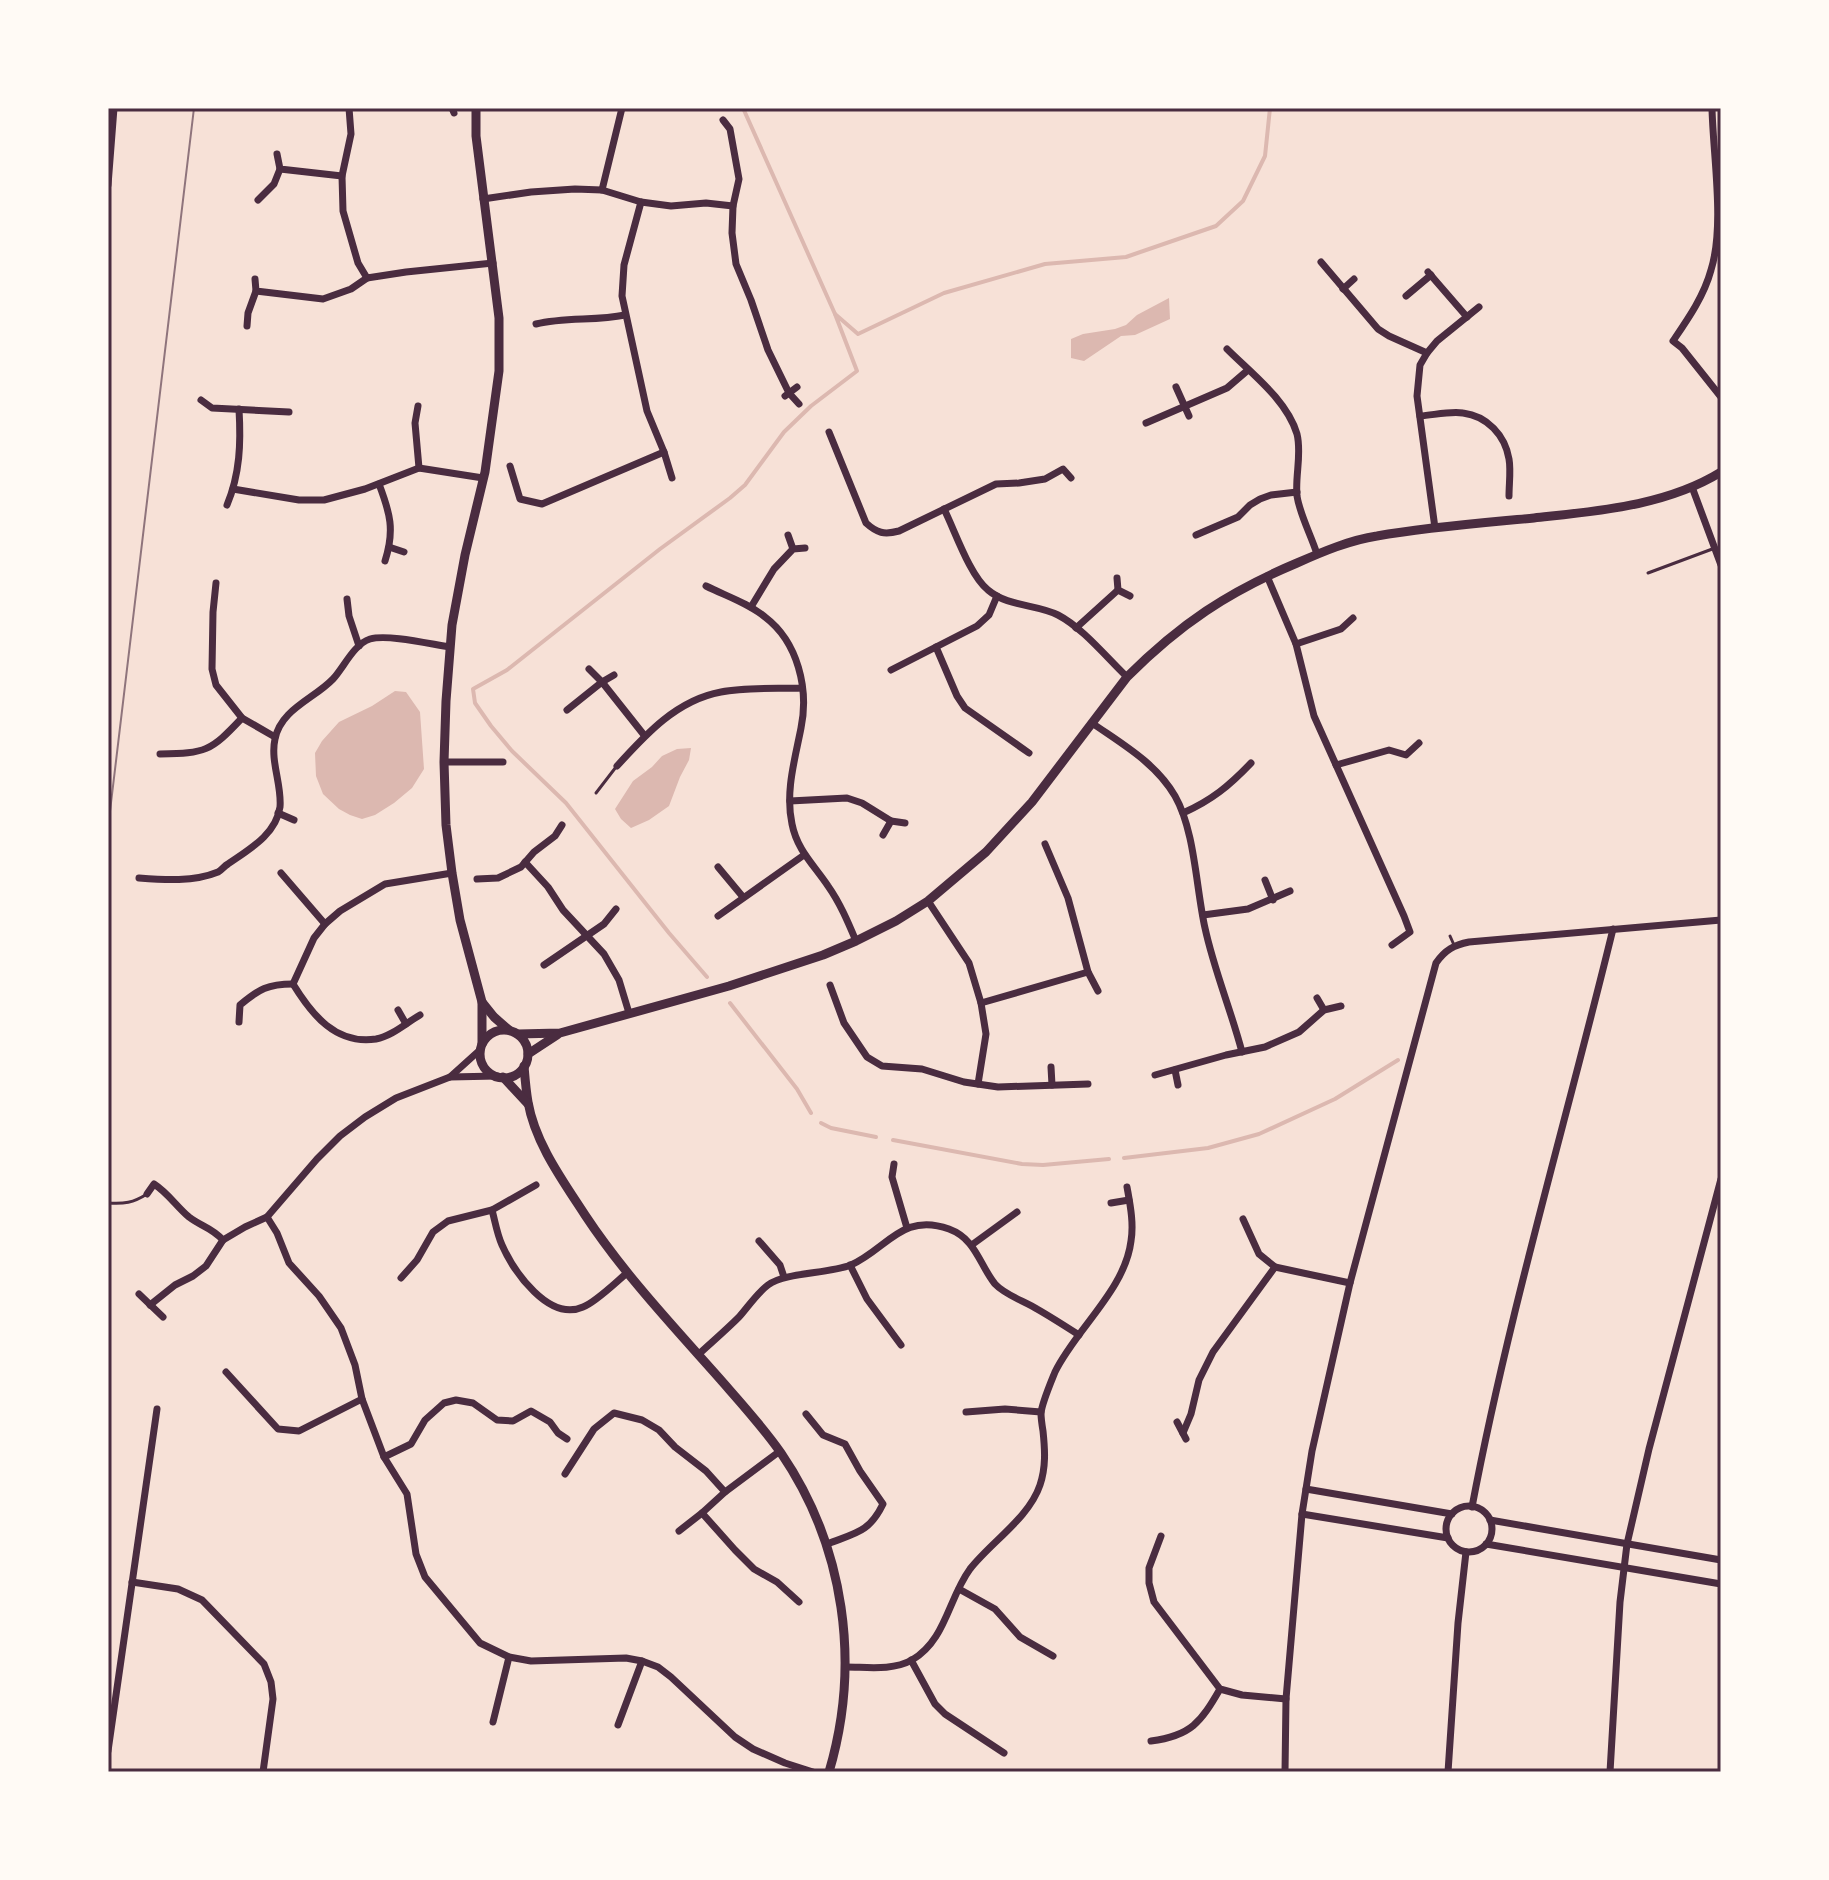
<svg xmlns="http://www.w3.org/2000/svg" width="1829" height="1880" font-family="'Titillium Web',sans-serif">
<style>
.water{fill:#dcb8b0}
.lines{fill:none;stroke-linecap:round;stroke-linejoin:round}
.stream{stroke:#dcb8b0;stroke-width:4}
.service{stroke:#4a2c40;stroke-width:3}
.minor{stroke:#4a2c40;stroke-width:7}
.tertiary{stroke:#4a2c40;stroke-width:9}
.tram{stroke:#8f747c;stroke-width:2}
.neatline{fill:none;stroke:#4a2c40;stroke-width:3}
</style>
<rect width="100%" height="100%" fill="#f7e1d7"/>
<g class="water">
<polygon points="1169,298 1170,319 1135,335 1121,336 1084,361 1071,358 1071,339 1083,334 1115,329 1126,325 1137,315"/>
<polygon points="395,691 406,692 420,712 424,769 412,788 394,803 375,815 362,819 350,815 339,809 323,794 316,776 315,753 322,741 339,722 372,706"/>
<polygon points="691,748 689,760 680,777 669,806 649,820 631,828 621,819 615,809 633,781 652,767 662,756 677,749"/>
</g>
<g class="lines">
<g class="stream">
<polyline points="743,108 835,314"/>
<polyline points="707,977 669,933 566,803 512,751 491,726 475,703 473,689 507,670 660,549 730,498 745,485 784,432 811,406 857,371 835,314 858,334 944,293 1045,264 1126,257 1216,226 1243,201 1265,156 1270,108"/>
<polyline points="730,1003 797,1089 811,1113"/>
<polyline points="821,1123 831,1128 876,1137"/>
<polyline points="893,1140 1022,1164 1043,1165 1109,1159"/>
<polyline points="1124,1158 1208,1148 1259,1134 1335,1099 1398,1060"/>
</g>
<g class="service">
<polyline points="1648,573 1715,548"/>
<polyline points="596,793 616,767"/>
<polyline points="1450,936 1454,945"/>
<path d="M108,1203c16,1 25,0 39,-9"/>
</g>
<g class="minor">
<polyline points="349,108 351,134 342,176 343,211 358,263 367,278 406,272 493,263"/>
<polyline points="452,108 454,113"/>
<path d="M1712,108c1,48 13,117 -1,162 -7,26 -23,49 -38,71l9,7 39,49"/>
<polyline points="723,120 730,129 739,179 733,206 732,233 736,264 751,300 768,350 789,393 785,396"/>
<polyline points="277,154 280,169 342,176"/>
<polyline points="108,185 114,108"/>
<polyline points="602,190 622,108"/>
<polyline points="483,199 531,192 575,189 602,190 641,202 671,206 706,203 733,206"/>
<polyline points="258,200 274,184 280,169"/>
<polyline points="641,202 624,265 622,296 647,411 664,452 672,478"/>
<polyline points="1321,262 1378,329 1389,336 1427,353 1437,341 1479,307"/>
<polyline points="1428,272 1467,317"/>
<polyline points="255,279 256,291 323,299 351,289 367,278"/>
<polyline points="1343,289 1354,279"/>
<polyline points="1406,296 1431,275"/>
<path d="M536,324c29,-7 60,-3 89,-9"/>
<polyline points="247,326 248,313 256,291"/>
<path d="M1227,349c24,24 60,51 70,85 5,20 -2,41 0,62 3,19 14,39 20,58"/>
<polyline points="1427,353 1420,365 1417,396 1435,528"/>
<polyline points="797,387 789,393 799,404"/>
<polyline points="1176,387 1189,416"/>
<polyline points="201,400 212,408 289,412"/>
<polyline points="418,406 415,423 419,468"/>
<path d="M1420,416c14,-1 30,-5 43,-3 24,3 42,22 46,46 2,11 0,25 0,37"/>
<polyline points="1146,423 1227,388 1248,370"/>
<path d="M829,432l37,91c11,10 18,12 33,8l97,-47 23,-1 26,-4 18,-10 8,9"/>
<polyline points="510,466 520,499 542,504 664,452"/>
<path d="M379,484c11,29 16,46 6,77"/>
<polyline points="1692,487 1721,565"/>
<polyline points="233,489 299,500 324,500 365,489 419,468 483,478"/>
<path d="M227,505c13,-31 14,-62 12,-96"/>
<path d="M944,509c11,22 26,67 44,81 20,17 48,14 70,25 25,13 49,43 69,62"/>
<polyline points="788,535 793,549"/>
<polyline points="1196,535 1238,517 1250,505 1260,499 1271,495 1297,492"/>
<polyline points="389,547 404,552"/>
<polyline points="1267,576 1296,644 1314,716 1404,916 1410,932 1392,945"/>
<polyline points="1117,578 1118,590 1130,596"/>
<polyline points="216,583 213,612 212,669 216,685 242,718 275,737"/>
<path d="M706,586c20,10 42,17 59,31 33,25 44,72 36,111 -6,31 -16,64 -9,96 5,26 22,41 36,62 12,17 20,36 28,55"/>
<polyline points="347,599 349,616 359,646"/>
<polyline points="751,607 774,569 793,549 805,548"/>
<polyline points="1076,628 1118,590"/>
<polyline points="1296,644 1341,629 1353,618"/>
<polyline points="936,647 957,696 965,708 1029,753"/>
<polyline points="589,669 602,682 614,675"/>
<polyline points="891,670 977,626 989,615 997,596"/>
<polyline points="567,710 602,682 644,735"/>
<path d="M1092,723c30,21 64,40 83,73 20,35 21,92 30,132 9,42 26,82 37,124"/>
<path d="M160,754c46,-1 50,-2 82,-36"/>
<polyline points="444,762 503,762"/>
<polyline points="1336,765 1389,750 1406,755 1419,743"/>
<path d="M617,766c29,-32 60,-66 104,-74 25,-5 56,-3 81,-4"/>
<polyline points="790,801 847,798 862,803 891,821 883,835"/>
<polyline points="278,813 294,820"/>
<path d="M1183,813c29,-13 46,-27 68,-50"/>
<polyline points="891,821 905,823"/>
<polyline points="1045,844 1068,898 1088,972 1098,991"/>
<polyline points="525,862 548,887 563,910 604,954 619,980 629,1013"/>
<polyline points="718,867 743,897"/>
<polyline points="281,873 325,924"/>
<path d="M139,878c25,2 55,4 79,-6 4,-2 6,-6 10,-8 20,-14 48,-29 52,-57 2,-22 -10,-46 -5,-68 6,-30 39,-40 58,-60 11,-12 21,-35 37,-40 18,-5 60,5 80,8"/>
<polyline points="477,879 498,878 521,867 534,852 555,836 562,825"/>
<polyline points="1265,880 1273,900"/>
<polyline points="928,901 969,963 981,1003 986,1034 978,1084"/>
<polyline points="1203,915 1248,909 1290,891"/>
<polyline points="718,916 804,855"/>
<polyline points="544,965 604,924 616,909"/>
<polyline points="293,984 314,938 325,924 340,911 385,884 452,873"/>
<path d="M293,984c19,31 43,61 83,55 16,-3 30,-16 44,-24"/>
<polyline points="830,985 844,1023 867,1057 882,1066 922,1069 964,1082 998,1087 1088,1084"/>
<polyline points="1317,998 1324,1010"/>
<polyline points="981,1003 1088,972"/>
<polyline points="398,1010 406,1024"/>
<path d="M239,1022l1,-17c19,-16 28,-21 53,-21"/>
<polyline points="1051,1067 1052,1085"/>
<polyline points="1175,1070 1178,1085"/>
<polyline points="1155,1075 1226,1055 1265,1047 1299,1032 1324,1010 1341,1006"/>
<polyline points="450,1077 481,1049"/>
<polyline points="894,1164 892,1177 907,1228"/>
<path d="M147,1194l7,-10c14,9 23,23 35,33 13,10 22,10 34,23l22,-13 22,-10 50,-58 23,-23 25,-19 31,-19 54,-21 47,-1"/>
<polyline points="1111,1203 1129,1200"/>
<path d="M492,1210c3,11 5,24 10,35 12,27 47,77 81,62 13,-5 33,-25 44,-34"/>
<polyline points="267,1217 277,1233 289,1263 319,1296 341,1328 355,1365 362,1399 384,1457 407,1494 416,1554 425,1577 480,1643 509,1657 531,1661 626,1658 642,1661 658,1667 671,1677 735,1737 753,1749 785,1763 813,1772"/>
<polyline points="1243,1219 1259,1254 1275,1267"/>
<polyline points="759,1241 780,1265 784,1277"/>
<polyline points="973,1244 1017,1212"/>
<polyline points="850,1265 867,1299 901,1345"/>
<polyline points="401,1278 417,1260 433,1232 448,1221 492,1210 536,1185"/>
<polyline points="139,1294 163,1317"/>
<polyline points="150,1305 175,1285 193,1276 206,1266 223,1240"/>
<path d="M699,1354c13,-12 27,-24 40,-37 9,-10 18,-24 29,-32 18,-13 59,-11 83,-20 36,-16 51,-53 98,-36 27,10 30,35 46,55 10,11 29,17 42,25 14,8 28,17 42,26"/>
<polyline points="226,1372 278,1429 299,1431 362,1399"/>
<polyline points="966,1412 1005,1409 1041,1412"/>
<path d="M806,1414l17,21 22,9 15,27 23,33c-14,29 -28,29 -56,40"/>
<polyline points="1177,1422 1186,1439"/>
<polyline points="1183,1433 1191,1414 1199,1380 1213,1352 1275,1267 1350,1283"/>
<polyline points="384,1457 411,1444 425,1420 444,1403 456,1400 473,1403 497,1420 513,1421 531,1411 550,1422 558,1433 567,1439"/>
<polyline points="565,1474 594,1429 614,1413 642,1420 659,1430 675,1447 706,1471 725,1492"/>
<polyline points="1306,1489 1452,1514"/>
<circle cx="1469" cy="1529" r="23"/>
<path d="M1472,1507c37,-195 94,-385 141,-578"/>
<polyline points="702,1513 735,1550 754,1569 777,1582 799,1602"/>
<polyline points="1302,1514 1448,1538"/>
<polyline points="1490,1520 1721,1560"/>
<polyline points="679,1531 702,1513 725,1492 780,1451"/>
<polyline points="1161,1536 1149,1568 1149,1583 1154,1602 1220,1689 1242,1695 1286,1699"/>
<polyline points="1486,1544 1721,1584"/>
<polyline points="132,1582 178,1589 202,1600 264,1664 271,1682 273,1699 263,1772"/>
<polyline points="959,1589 995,1609 1020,1637 1053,1656"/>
<polyline points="911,1660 935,1704 945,1714 1004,1753"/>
<path d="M846,1667c21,0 46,4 66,-7 34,-20 36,-61 58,-91 21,-27 59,-51 70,-84 6,-18 5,-35 3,-54 -1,-6 -2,-13 -2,-18 1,-10 10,-31 14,-41 21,-43 70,-82 76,-131 3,-18 -1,-37 -4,-54"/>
<polyline points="493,1722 509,1657"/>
<polyline points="618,1725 642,1661"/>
<path d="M1151,1741c40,-5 50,-19 69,-52"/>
<polyline points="108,1751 157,1409"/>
<path d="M1285,1772l1,-73 16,-185 10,-63 38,-168 86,-320c9,-13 18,-18 33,-21l252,-22"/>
<polyline points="1448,1772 1458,1623 1466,1552"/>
<polyline points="1610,1772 1620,1602 1627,1544 1649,1449 1721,1179"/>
</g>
<g class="tertiary">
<polyline points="476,108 476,136 499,318 499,371 485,472 465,555 452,625 446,701 444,762 446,825 452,873 460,920 482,1002 482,1044"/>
<polyline points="482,1002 494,1017 509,1030"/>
<circle cx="504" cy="1054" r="24"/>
<path d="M518,1034l42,-1 169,-47 94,-31 33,-14 40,-20 32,-20 58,-49 46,-50 95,-125c53,-53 101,-85 170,-114 25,-11 53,-23 80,-27 52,-9 105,-13 157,-18 63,-7 132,-12 187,-46"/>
<polyline points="528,1054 557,1035"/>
<path d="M524,1066c1,12 2,25 4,36 7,41 35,79 57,113 39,59 88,111 135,164 21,24 43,48 61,74 64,94 80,211 48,319"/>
<polyline points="503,1077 528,1104"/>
</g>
<polyline class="tram" points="108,828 194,108"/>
</g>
<rect width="1829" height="1880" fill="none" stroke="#fffaf5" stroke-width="220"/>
<rect x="110" y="110" width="1609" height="1660" class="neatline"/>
</svg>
